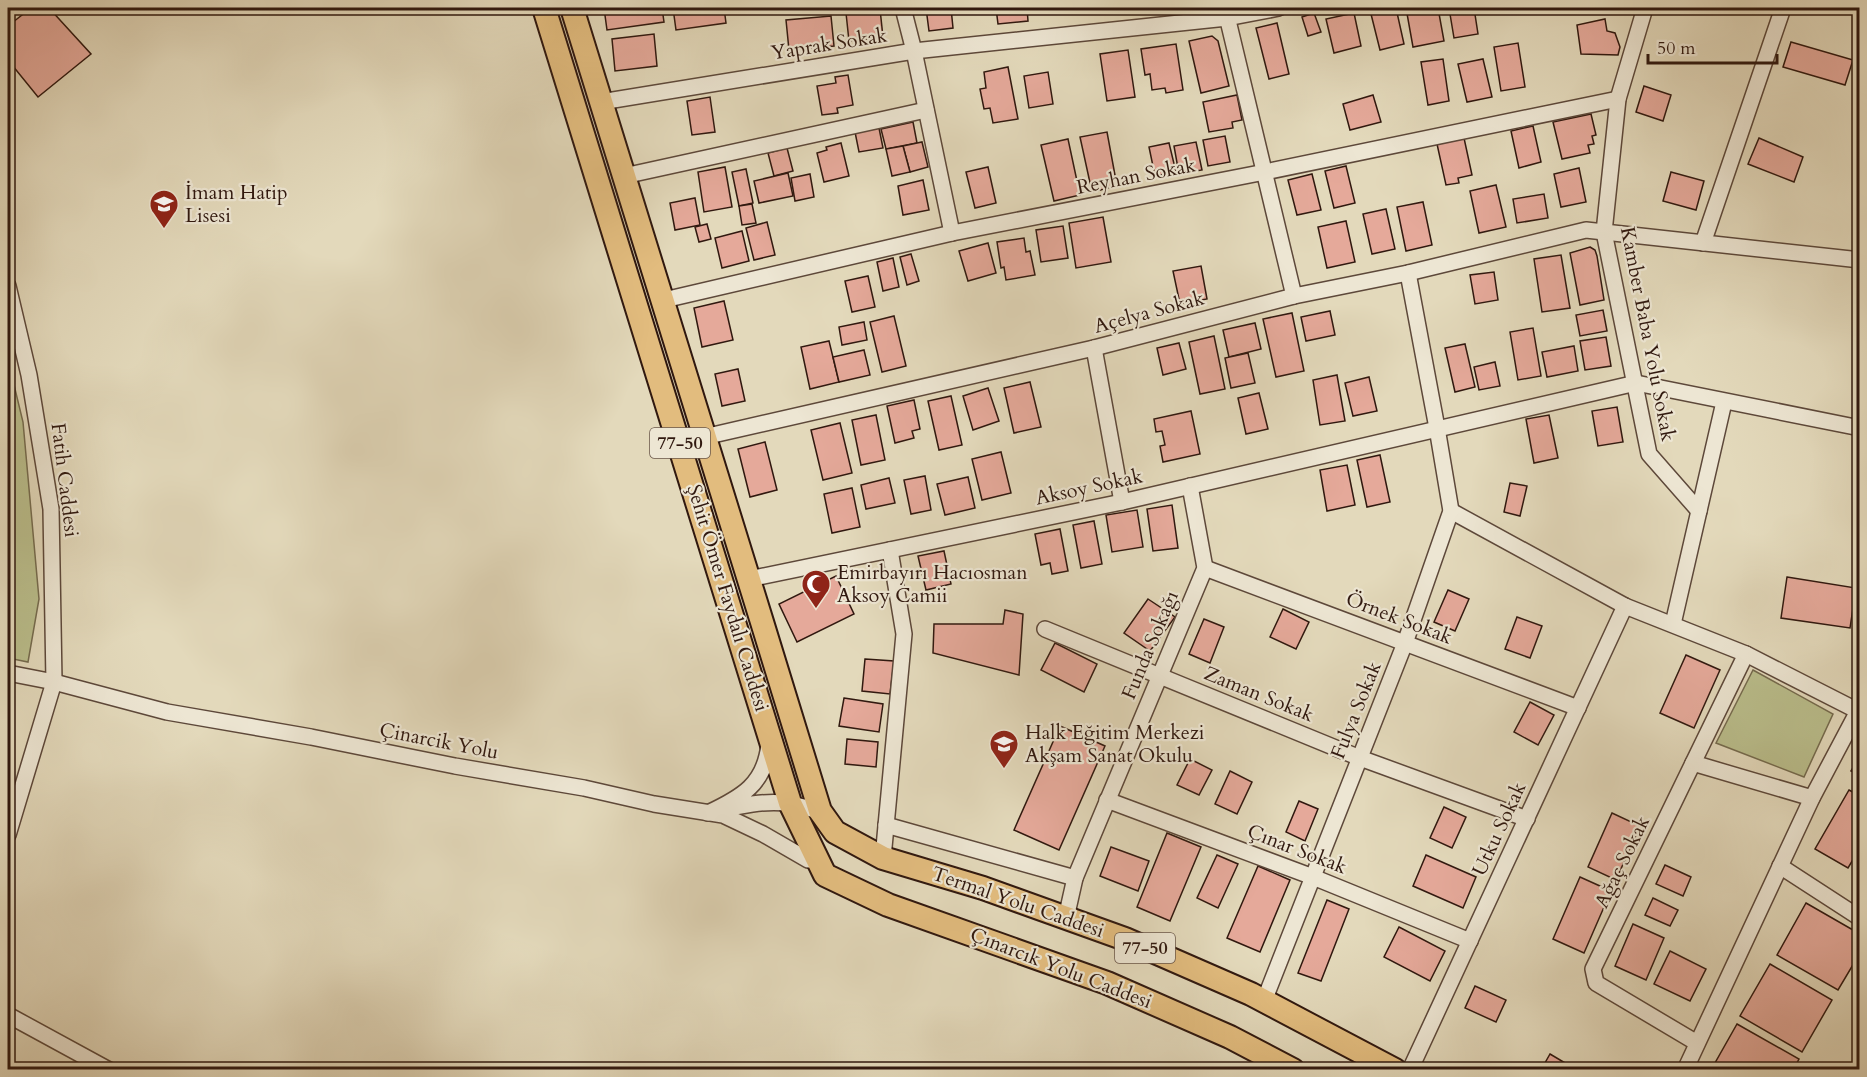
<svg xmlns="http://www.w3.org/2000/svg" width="1867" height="1077" font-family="Cardo,serif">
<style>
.green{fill:#babe8c;stroke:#756b4e;stroke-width:1.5}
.building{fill:#e5a99a;stroke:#30180f;stroke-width:1.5}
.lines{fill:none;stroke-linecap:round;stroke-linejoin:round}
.minor-casing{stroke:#5d483a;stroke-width:18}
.primary-casing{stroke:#30180f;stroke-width:26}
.minor{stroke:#ede6d3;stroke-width:15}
.primary{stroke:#e2bc7e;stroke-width:22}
.labels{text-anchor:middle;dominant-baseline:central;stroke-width:4.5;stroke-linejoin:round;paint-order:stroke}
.shield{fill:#ede6d3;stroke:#69564a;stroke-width:1.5}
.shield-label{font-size:18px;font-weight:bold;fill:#30180f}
.street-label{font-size:20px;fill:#30180f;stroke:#ede6d3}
.poi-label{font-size:20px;fill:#30180f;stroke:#ede6d3;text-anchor:start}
</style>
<rect width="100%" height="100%" fill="#e3d9bb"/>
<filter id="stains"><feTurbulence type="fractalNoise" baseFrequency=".00333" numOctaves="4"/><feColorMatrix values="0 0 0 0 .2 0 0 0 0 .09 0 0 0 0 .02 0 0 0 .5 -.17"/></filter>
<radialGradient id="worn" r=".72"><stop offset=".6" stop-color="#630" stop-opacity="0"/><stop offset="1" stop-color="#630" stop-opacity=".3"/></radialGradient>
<g class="green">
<polygon points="8,360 23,422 39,599 28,662 8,658"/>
<polygon points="1753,670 1833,714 1804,777 1716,743"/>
</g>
<g class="building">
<polygon points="31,8 49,8 91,54 38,97 8,60 8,26"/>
<polygon points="604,8 662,8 664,22 607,30"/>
<polygon points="673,8 724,8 726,23 676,30"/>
<polygon points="926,8 951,8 953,28 929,31"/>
<polygon points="996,8 1027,8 1028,21 998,24"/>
<polygon points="1383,8 1396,8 1404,44 1380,50 1370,10"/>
<polygon points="1406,8 1438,8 1444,41 1413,47"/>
<polygon points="1449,8 1474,8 1478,34 1454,38"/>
<polygon points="880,9 883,37 849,41 846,13"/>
<polygon points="1314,13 1321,32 1308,36 1302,17"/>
<polygon points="1354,13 1361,46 1334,53 1326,19"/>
<polygon points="831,16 834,46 789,50 786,20"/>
<polygon points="1605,19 1607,31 1615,33 1620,47 1618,55 1581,54 1577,25"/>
<polygon points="1277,23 1289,74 1269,79 1256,28"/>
<polygon points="654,34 657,66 615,71 612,39"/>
<polygon points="1212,36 1218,41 1229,86 1201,93 1189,41"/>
<polygon points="1791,42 1853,60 1845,85 1783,67"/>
<polygon points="1518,43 1525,87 1501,91 1494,47"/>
<polygon points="1176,44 1183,90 1166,93 1165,88 1152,90 1150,74 1145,75 1141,49"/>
<polygon points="1128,50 1135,97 1107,101 1100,54"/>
<polygon points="1443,59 1449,101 1428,105 1421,62"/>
<polygon points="1483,59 1492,97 1467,102 1458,64"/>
<polygon points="1008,67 1018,119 993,123 990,108 984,109 980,89 986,88 984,72"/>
<polygon points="1048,72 1053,104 1029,108 1024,76"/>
<polygon points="848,75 853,105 837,108 838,113 822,115 817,86 836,83 835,77"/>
<polygon points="1644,86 1671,95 1663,121 1636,112"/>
<polygon points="1237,95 1242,120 1232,122 1233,128 1209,132 1203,102"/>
<polygon points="1373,95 1381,122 1350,130 1343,104"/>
<polygon points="710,97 715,132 692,135 687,101"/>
<polygon points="1591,114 1596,135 1592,136 1594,144 1588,145 1590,153 1562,159 1553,122"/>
<polygon points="913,122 917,143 886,149 881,129"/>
<polygon points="1533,126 1541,162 1519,168 1511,131"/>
<polygon points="879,128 883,148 859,152 855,132"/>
<polygon points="1107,132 1117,186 1092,192 1080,137"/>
<polygon points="1225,136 1230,162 1208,166 1203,140"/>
<polygon points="1464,138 1472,175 1458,178 1459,183 1446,185 1437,144"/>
<polygon points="1759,138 1803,157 1794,182 1748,164"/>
<polygon points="1068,139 1080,195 1054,201 1041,145"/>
<polygon points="922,142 928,167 910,172 903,146"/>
<polygon points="1196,142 1202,170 1179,174 1174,146"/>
<polygon points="841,143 849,176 824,182 817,153 827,150 826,147"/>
<polygon points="1169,143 1176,172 1155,176 1149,147"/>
<polygon points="903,146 910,172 892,176 886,149"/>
<polygon points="787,148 793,171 774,176 768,153"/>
<polygon points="1346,166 1355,203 1334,208 1325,171"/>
<polygon points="725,167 732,207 704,212 698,172"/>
<polygon points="988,167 996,203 975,208 966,172"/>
<polygon points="1579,168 1586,202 1561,207 1554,174"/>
<polygon points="746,169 753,203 739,206 732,172"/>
<polygon points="1671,172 1704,181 1696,210 1663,201"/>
<polygon points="788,173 793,196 759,203 754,181"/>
<polygon points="810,174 814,197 795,201 791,178"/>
<polygon points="1312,174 1321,210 1297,215 1288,180"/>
<polygon points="923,180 929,210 903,215 898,186"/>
<polygon points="1496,185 1506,227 1479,233 1470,191"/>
<polygon points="1544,194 1548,218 1517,223 1513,199"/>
<polygon points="695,198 700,225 675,230 670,203"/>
<polygon points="1423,202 1432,245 1406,251 1397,207"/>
<polygon points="752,204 756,223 742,225 739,206"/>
<polygon points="1386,209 1395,249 1372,254 1363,214"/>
<polygon points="1103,217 1111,262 1076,268 1069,223"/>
<polygon points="1346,221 1355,262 1327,268 1318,227"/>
<polygon points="767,222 775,255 754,260 746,228"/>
<polygon points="707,224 711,239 699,242 695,227"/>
<polygon points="1063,226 1068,258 1041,262 1036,230"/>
<polygon points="742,231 749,261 722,268 715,238"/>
<polygon points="1024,238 1026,252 1030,251 1035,275 1006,280 1004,267 1001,268 997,242"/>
<polygon points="988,243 996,273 968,281 959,251"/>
<polygon points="1590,247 1595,250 1597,256 1604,300 1580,305 1570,253"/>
<polygon points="911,254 919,281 907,285 900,257"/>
<polygon points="1561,255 1570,308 1542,312 1534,259"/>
<polygon points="893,258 899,287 883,291 877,262"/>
<polygon points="1201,266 1207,299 1180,304 1173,271"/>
<polygon points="1494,272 1498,300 1475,304 1470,275"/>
<polygon points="868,276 875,307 852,312 845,281"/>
<polygon points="724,301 733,340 702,347 694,308"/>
<polygon points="1603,310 1607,331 1580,336 1576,315"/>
<polygon points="1330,311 1335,335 1306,341 1301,317"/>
<polygon points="1292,313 1304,371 1276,377 1263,319"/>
<polygon points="894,316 906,366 882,372 870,322"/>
<polygon points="864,322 867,340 842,345 839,327"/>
<polygon points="1255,323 1261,349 1229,357 1223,330"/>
<polygon points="1533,328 1541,376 1518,380 1510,332"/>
<polygon points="1214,336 1225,389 1200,394 1189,342"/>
<polygon points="1606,337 1611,366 1585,370 1580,341"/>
<polygon points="829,341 839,382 810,389 801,347"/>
<polygon points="1179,343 1186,369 1163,375 1157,348"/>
<polygon points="1465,344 1475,387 1455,392 1445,348"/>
<polygon points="1574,346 1578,371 1547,377 1542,352"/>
<polygon points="864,350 870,375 839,382 833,357"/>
<polygon points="1248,353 1255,383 1231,388 1225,358"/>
<polygon points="1495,362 1500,386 1479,390 1474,367"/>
<polygon points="738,369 745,401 722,406 715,374"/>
<polygon points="1337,375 1345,421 1320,425 1313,380"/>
<polygon points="1369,377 1377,411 1353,416 1345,383"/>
<polygon points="1030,382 1041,427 1014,433 1004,388"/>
<polygon points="988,388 999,421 973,430 963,396"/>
<polygon points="1259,393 1268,429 1246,434 1238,398"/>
<polygon points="951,396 962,445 939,450 928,401"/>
<polygon points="914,400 920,429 912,431 914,438 895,443 887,406"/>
<polygon points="1617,407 1623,442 1598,446 1592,411"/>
<polygon points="1191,411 1200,454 1163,462 1160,446 1165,445 1162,431 1156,432 1154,419"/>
<polygon points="876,415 885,460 861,465 852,420"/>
<polygon points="1549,415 1558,458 1534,463 1526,419"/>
<polygon points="840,423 852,473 823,480 811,430"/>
<polygon points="765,442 777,490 750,497 738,449"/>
<polygon points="1001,452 1011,493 982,500 972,459"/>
<polygon points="1380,455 1390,502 1367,507 1357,460"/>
<polygon points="1347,465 1355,505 1327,511 1320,470"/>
<polygon points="925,476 931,510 911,514 904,480"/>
<polygon points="968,477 975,508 945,515 937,484"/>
<polygon points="889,478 895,503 866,509 861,485"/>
<polygon points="1510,483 1527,486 1520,516 1504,512"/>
<polygon points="852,488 860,527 832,533 824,494"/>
<polygon points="1172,505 1178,548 1153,551 1147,509"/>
<polygon points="1137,510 1143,547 1112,552 1106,515"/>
<polygon points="1094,521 1102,564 1081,568 1073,525"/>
<polygon points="1060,529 1068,571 1052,574 1050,563 1041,565 1035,534"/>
<polygon points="944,551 951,584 926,590 918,556"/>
<polygon points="836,576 854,614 797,642 779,604"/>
<polygon points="1787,577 1856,588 1850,628 1781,618"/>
<polygon points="1448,590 1469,599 1455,631 1434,622"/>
<polygon points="1148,599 1175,617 1150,651 1124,633"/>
<polygon points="1283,609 1309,622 1296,649 1270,637"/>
<polygon points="1005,610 1023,614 1019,675 933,653 934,624 1003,624"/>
<polygon points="1517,617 1542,626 1530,658 1505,649"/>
<polygon points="1204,619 1224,627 1210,663 1189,654"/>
<polygon points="1055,643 1097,664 1084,692 1041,670"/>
<polygon points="1686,655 1720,670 1694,728 1660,713"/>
<polygon points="865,659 894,661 890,694 862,691"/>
<polygon points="844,698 883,704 879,732 839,726"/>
<polygon points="1530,702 1554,715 1538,745 1514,732"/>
<polygon points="1060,726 1105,746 1059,850 1014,830"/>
<polygon points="847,739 878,742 876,767 845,764"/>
<polygon points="1860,756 1860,775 1851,771"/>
<polygon points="1190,759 1212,770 1199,795 1177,785"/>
<polygon points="1230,771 1252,782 1237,814 1215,804"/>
<polygon points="1849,790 1860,796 1860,848 1848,868 1815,849"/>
<polygon points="1299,801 1318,809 1305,841 1286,832"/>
<polygon points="1444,807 1466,817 1452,848 1430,838"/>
<polygon points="1612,813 1640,826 1616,880 1588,867"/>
<polygon points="1167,833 1201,847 1170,921 1137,907"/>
<polygon points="1111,847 1149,861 1138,891 1100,876"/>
<polygon points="1217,855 1238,864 1218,908 1197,898"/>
<polygon points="1426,855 1476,877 1463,908 1413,886"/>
<polygon points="1665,865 1691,877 1683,896 1656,884"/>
<polygon points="1258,866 1290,880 1260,952 1227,938"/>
<polygon points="1580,877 1611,891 1584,953 1553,939"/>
<polygon points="1653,898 1678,910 1670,926 1645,915"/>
<polygon points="1327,900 1349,909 1321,981 1298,973"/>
<polygon points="1806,903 1860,934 1860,953 1838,990 1777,955"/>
<polygon points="1633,924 1664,938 1646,980 1615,966"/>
<polygon points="1399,927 1445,951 1430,981 1384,957"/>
<polygon points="1670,951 1706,969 1690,1001 1654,984"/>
<polygon points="1770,964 1832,1000 1802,1052 1740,1016"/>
<polygon points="1475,986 1506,1000 1496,1022 1465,1008"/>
<polygon points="1737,1024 1799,1059 1793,1070 1711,1070"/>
<polygon points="1550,1054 1577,1070 1541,1070"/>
</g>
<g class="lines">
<g class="minor-casing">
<g id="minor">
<polyline points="903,8 914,51 952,233"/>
<polyline points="1225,8 1294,296"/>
<polyline points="1645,8 1618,99 1604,232 1649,454 1699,511"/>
<polyline points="601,102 914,51 1227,18 1279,8"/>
<polyline points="624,176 926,110"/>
<polyline points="1703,243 1783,8"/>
<polyline points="8,286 29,375 51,509 54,682 8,835"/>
<polyline points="664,300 952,233 1265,172 1618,99"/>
<polyline points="1094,348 1122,502"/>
<polyline points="704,437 1094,348 1294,296 1408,273 1586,230 1860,260"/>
<polyline points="1451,511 1625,606 1746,654 1858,711"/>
<polyline points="1205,568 1578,708"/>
<polyline points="749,579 1122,502 1636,383 1860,428"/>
<polyline points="1673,624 1724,402"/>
<polyline points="1045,629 1360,758 1527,819"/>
<polyline points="8,673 54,682 167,712 311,737 455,766 584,788 654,804 723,815 763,834 808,860"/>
<path d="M769,744c-4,40 -27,53 -61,69 26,-6 57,-14 84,-9 9,2 19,5 28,7"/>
<polyline points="1693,763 1812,798"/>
<polyline points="1107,800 1313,877 1470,941"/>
<polyline points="886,825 1075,878"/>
<polyline points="883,858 904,634 890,550"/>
<polyline points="1780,866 1860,918"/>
<polyline points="1066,918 1075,878 1205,568 1190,486"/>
<polyline points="1264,1001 1405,643 1451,511 1437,428 1408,273"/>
<polyline points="8,1015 109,1070"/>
<polyline points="1697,1043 1596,983 1593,969 1746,654"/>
<polyline points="1410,1070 1625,606"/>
<polyline points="1685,1070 1812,798 1858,711 1860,703"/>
</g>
</g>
<g class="primary-casing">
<g id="primary">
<polyline points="544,8 790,803 825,875 888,905 1107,983 1230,1037 1293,1070"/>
<path d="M572,8c83,267 166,535 248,803l15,21 48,26 100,30 142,51 126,55 144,76"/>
</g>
</g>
<use href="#minor" class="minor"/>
<use href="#primary" class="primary"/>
</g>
<defs>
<g id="school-pin" transform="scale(1.5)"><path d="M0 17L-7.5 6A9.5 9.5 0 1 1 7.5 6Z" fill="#8f2418" stroke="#ede6d3"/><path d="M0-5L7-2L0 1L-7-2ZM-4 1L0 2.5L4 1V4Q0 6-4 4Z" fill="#fff"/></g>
<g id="mosque-pin" transform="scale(1.5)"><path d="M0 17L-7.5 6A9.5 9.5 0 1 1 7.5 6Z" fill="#8f2418" stroke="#ede6d3"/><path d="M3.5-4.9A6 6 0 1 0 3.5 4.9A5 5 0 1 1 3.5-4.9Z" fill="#fff"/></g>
</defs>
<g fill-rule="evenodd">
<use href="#school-pin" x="164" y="204"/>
<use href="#mosque-pin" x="816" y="584"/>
<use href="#school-pin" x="1004" y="744"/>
</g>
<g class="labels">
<g class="shield">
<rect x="650" y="428" width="60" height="30" rx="4.5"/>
<rect x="1115" y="933" width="60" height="30" rx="4.5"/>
</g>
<g class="shield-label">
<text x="680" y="443">77-50</text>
<text x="1145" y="948">77-50</text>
</g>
<g class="street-label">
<text transform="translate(829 44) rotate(-9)">Yaprak Sokak</text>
<text transform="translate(1136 176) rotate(-11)">Reyhan Sokak</text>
<text transform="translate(1149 312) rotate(-15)">Açelya Sokak</text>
<text transform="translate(1648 334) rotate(79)">Kamber Baba Yolu Sokak</text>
<text transform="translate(65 480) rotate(83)">Fatih Caddesi</text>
<text transform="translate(1089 487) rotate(-12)">Aksoy Sokak</text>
<text transform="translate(728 598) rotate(73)">Şehit Ömer Faydalı Caddesi</text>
<text transform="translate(1399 618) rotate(21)">Örnek Sokak</text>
<text transform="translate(1150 645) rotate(-67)">Funda Sokağı</text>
<text transform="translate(1259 694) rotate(22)">Zaman Sokak</text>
<text transform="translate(1356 710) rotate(-68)">Fulya Sokak</text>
<text transform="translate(439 741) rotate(11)">Çinarcik Yolu</text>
<text transform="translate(1499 829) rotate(-65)">Utku Sokak</text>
<text transform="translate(1297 849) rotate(21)">Çınar Sokak</text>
<text transform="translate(1622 862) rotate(-64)">Ağaç Sokak</text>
<text transform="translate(1018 902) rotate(19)">Termal Yolu Caddesi</text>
<text transform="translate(1061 968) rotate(21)">Çınarcık Yolu Caddesi</text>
</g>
<g class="poi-label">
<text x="185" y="192">İmam Hatip<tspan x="185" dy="23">Lisesi</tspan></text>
<text x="837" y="572">Emirbayırı Hacıosman<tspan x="837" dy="23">Aksoy Camii</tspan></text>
<text x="1025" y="732">Halk Eğitim Merkezi<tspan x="1025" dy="23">Akşam Sanat Okulu</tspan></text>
</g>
</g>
<rect width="1867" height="1077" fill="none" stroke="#e3d9bb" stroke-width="30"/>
<rect x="9" y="9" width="1849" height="1059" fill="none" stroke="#30180f" stroke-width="3"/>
<rect x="15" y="15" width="1837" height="1047" fill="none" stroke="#30180f" stroke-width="1.5"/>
<path d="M1648 54v9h129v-9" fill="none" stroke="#30180f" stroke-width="3"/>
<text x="1657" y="54" font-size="18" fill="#30180f" stroke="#ede6d3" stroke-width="4.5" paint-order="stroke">50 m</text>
<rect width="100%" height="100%" filter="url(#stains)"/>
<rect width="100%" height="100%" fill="url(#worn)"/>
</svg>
